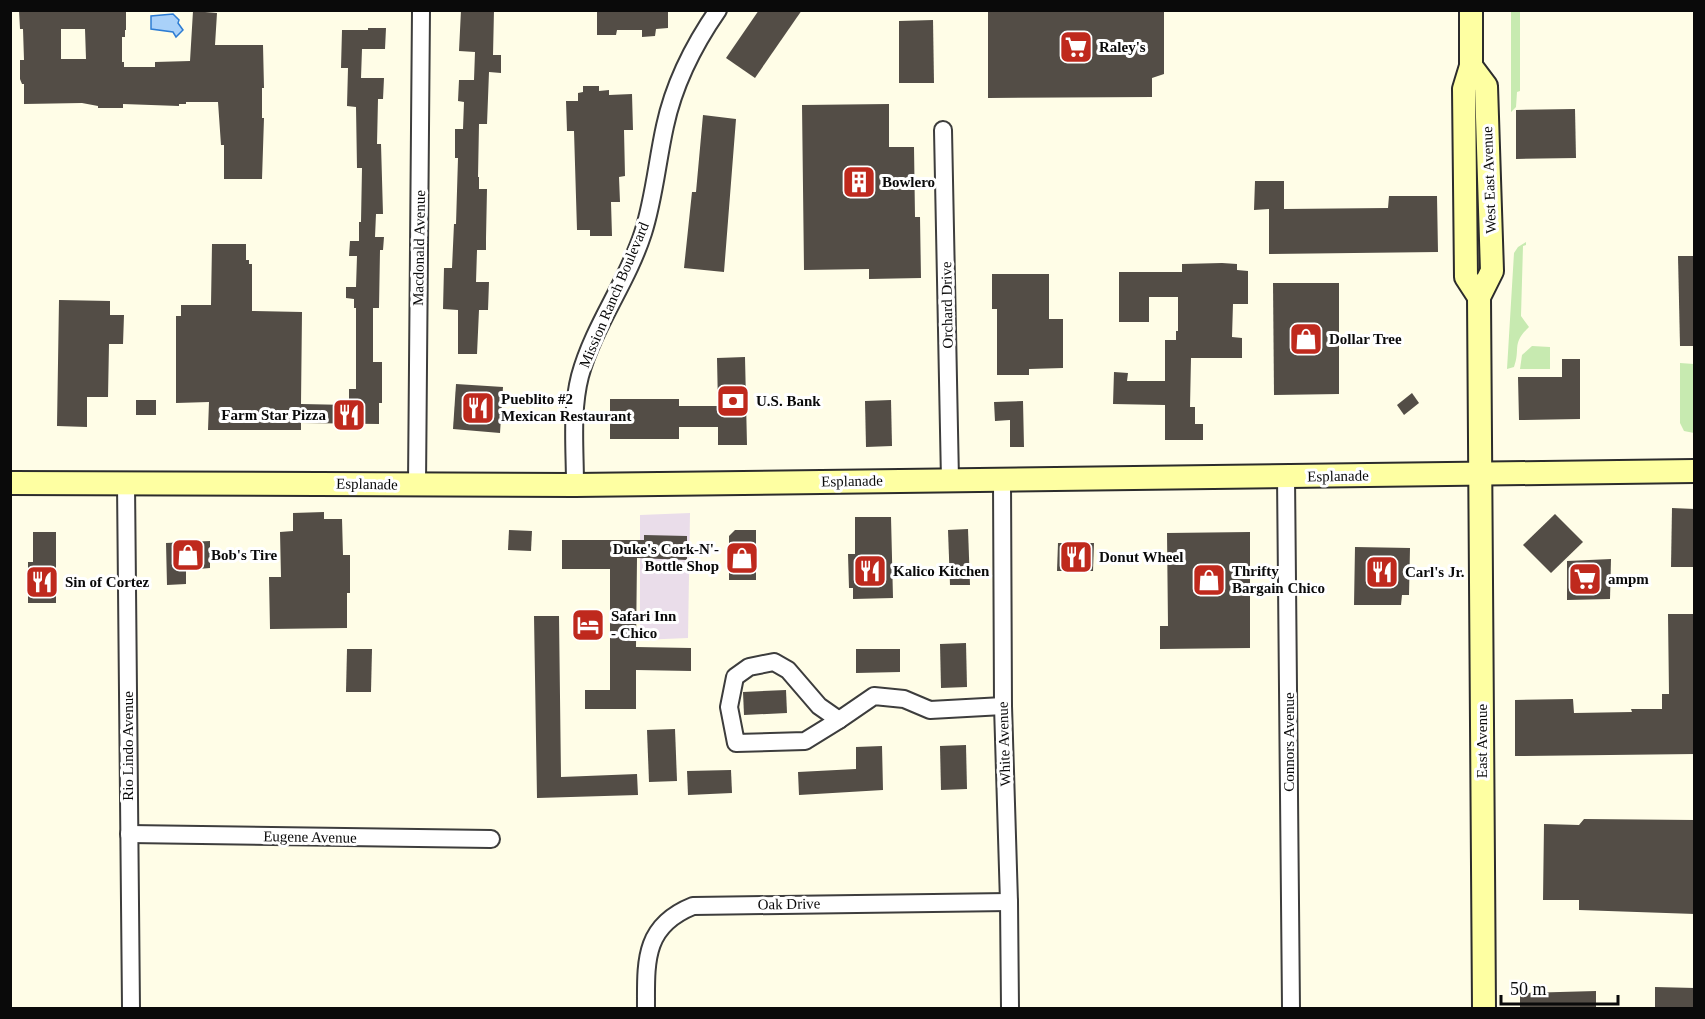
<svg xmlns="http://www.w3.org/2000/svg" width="1705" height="1019" font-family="'Times New Roman',serif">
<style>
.industrial{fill:#eaddea}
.green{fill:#c7eab0}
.water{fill:#a9d1f9;stroke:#2d7cd3;stroke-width:1.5}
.building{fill:#534d46;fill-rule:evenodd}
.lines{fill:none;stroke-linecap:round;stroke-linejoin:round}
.street-casing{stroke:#3d3d3d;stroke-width:20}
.secondary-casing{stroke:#2c2c2c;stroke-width:26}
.street{stroke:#fff;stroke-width:16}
.secondary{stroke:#feffa2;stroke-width:22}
.labels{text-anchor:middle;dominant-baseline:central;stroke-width:6;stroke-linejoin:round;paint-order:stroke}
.poi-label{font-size:15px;font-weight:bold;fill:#0a0a0a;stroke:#fff;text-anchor:start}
.street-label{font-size:15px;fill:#0a0a0a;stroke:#fff}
</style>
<rect width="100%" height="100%" fill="#fffde7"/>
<polygon class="industrial" points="690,513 688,638 640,640 640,515"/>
<g class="green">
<polygon points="1511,11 1520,11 1520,91 1517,92 1516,107 1511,112"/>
<path d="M1526,242v3l-3,1 -2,70 8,11c-18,17 -8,21 -15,40l-7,2 7,-116 4,-6z"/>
<polygon points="1532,346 1550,347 1550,369 1520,369 1522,355"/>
<polygon points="1680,363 1694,364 1694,433 1684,431 1680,423"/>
</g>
<polygon class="water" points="173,14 179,20 178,23 183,30 176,37 173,32 151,29 151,16"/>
<g class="building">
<path d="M19,10h107v20h-1v7h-3v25h2v5h31v-5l35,-1 3,-50 24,2 -2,32h48l1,43h-2v30h2l-2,61h-38v-34h-3l-3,-43h-32v2h-7v2l-56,-2v4h-25v-2l-16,-3 -58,1v-20h-2l-2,-5v-19h4l-1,-31h-3zM61,29h24l1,30h-25z"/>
<polygon points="461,10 494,10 493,55 501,55 501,73 489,72 487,124 479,124 478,177 479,177 479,189 487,189 486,238 486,250 477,250 476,282 489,282 488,310 479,310 477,354 458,354 458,310 443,309 444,268 452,268 454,224 456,224 458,158 455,158 455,129 463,129 464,102 458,101 459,80 474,80 475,52 459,51"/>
<polygon points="597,10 668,10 668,28 656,29 655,36 642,37 642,30 617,30 616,35 597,35"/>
<polygon points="759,10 802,10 755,78 726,58"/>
<polygon points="988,10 1164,10 1164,74 1152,78 1152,97 988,98"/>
<polygon points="933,20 934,83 899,83 899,21"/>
<polygon points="368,28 386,28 385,49 362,49 361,78 384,78 383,99 378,99 377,144 381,144 383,214 376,214 375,237 384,237 383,250 380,250 379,308 373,308 373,362 382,362 382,403 379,403 379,424 301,423 301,430 208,430 209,402 176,403 176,316 181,316 181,305 211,305 212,244 246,244 246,260 249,260 249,264 252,264 252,311 302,312 301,404 349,405 349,389 356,389 356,308 354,308 354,299 346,298 346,287 356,287 357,256 349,256 350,241 359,241 359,222 361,222 362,168 357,168 356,107 347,106 348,68 341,68 342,30 368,30"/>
<polygon points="583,86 599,86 599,91 609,90 609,95 632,94 633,130 624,130 625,176 619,177 620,202 611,202 612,236 590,236 590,230 577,230 574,131 567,131 566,101 578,101 578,93 583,92"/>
<polygon points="889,104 889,147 914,147 915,217 920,217 921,278 869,279 869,269 804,270 802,105"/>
<polygon points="1575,109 1576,158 1516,159 1516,110"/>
<polygon points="703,115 736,119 724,272 684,268 692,192 696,192"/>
<polygon points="1255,181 1284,181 1284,209 1388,208 1389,196 1437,196 1438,252 1269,254 1269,209 1254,210"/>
<polygon points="1678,256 1695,256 1695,346 1680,346"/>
<polygon points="1222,263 1237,264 1237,270 1248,271 1248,304 1233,304 1232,337 1242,338 1242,358 1191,358 1190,407 1195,407 1195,424 1203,424 1203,440 1165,440 1165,405 1113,404 1114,372 1128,373 1127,381 1165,381 1165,340 1176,340 1176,331 1178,331 1178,297 1149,297 1149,322 1119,322 1119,272 1182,272 1182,264"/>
<polygon points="992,274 1049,274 1049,319 1063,319 1063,368 1029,369 1029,375 997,375 997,309 992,309"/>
<polygon points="1273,283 1339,283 1339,394 1274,395"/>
<polygon points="59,300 110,301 110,315 124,315 123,344 109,344 108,397 87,397 87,427 57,426"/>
<polygon points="745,357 747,445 718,445 718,427 679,427 679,439 610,439 610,399 679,399 679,406 718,406 717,358"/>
<polygon points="1562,359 1580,359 1580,419 1519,420 1518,377 1562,377"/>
<polygon points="456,384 503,387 500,433 453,429"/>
<polygon points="1412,393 1419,403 1404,415 1397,405"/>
<rect x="136" y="400" width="20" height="15"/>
<polygon points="891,400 892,446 866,447 865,401"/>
<polygon points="1023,401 1024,447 1010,447 1010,420 995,421 994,402"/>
<polygon points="1672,508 1695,509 1695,567 1671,567"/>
<polygon points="324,512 324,519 342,519 343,555 350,555 350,593 347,593 347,628 270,629 269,577 281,577 280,532 293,531 293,513"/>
<polygon points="1555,514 1583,542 1551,573 1523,545"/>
<polygon points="855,517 891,517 893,598 853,599 853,588 849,588 848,554 855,554"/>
<polygon points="968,529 970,585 950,585 948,530"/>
<polygon points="509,530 532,531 531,551 508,550"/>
<polygon points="735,530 756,530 756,580 729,580 729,536"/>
<polygon points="33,532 56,532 56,603 28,603 28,562 33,562"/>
<polygon points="1250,532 1250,648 1160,649 1160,626 1168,626 1167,533"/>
<polygon points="644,535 687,536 687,560 637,558 636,647 691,648 691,671 636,670 636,709 585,709 585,690 610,690 610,569 562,569 562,540 644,540"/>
<polygon points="210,541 210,568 186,570 186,584 167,585 166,543"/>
<polygon points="1058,543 1094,543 1093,571 1057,571"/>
<polygon points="1355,547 1410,548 1409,595 1402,595 1401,605 1354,605"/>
<polygon points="1611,559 1610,599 1567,600 1567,561"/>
<polygon points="1668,614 1695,614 1695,754 1515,756 1515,700 1573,699 1574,713 1632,712 1631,709 1662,709 1662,694 1669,694"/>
<polygon points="534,616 559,616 561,777 637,774 638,795 537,798"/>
<polygon points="966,643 967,687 941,688 940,644"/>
<polygon points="347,649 372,649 371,692 346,692"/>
<polygon points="856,649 900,649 900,672 856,673"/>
<polygon points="786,690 787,713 744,715 743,692"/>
<polygon points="675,729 677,781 649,782 647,730"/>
<polygon points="966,745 967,789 941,790 940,746"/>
<polygon points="882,746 883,790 799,795 798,772 856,769 856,747"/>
<polygon points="731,770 732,793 688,795 687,771"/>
<polygon points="1584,819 1695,820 1695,914 1579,910 1579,900 1543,900 1544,824 1579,825"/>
<polygon points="1655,987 1695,988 1695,1008 1655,1008"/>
<polygon points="1596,991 1596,1008 1520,1008 1520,993"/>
</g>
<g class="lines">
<g class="street-casing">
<g id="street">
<polyline points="943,130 950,480"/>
<polyline points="1286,476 1291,1008"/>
<polyline points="1002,479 1003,706 1009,902 1010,1008"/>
<polyline points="126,483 131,1008"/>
<polyline points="417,485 421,10"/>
<path d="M575,485c0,-36 -4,-74 5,-109 14,-51 47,-93 63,-143 11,-34 14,-71 22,-107 9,-42 28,-80 53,-116"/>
<polygon points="774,662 788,670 819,706 839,720 805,741 736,743 729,707 735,677 749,667"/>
<polyline points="839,720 874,696 904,699 930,710 1003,706"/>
<polyline points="129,834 491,839"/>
<path d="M646,1008c0,-46 -3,-82 47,-102l316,-4"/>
</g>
</g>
<g class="secondary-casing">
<g id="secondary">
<polyline points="1471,10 1471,66 1464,89 1466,277 1479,297"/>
<polyline points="1471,66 1486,86 1492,271 1479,297 1484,1008"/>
<polyline points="10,483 575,485 1694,471"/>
</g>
</g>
<use href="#street" class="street"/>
<use href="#secondary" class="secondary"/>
</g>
<defs>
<g id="supermarket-square" transform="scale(1.725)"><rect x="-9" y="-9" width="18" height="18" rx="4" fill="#bf291d" stroke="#fff"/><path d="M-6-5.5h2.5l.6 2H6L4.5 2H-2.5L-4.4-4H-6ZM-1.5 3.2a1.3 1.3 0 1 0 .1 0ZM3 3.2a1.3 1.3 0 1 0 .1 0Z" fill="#fff"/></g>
<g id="building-square" transform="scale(1.725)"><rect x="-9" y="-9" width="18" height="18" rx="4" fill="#bf291d" stroke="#fff"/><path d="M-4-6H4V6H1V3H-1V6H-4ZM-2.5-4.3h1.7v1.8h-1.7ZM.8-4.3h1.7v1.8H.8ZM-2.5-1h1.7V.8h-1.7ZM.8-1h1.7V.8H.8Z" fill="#fff"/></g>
<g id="shop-square" transform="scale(1.725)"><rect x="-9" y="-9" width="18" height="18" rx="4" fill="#bf291d" stroke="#fff"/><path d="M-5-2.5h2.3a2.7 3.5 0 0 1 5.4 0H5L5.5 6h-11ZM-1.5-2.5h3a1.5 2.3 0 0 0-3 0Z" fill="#fff"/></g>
<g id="bank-square" transform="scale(1.725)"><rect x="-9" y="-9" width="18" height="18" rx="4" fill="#bf291d" stroke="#fff"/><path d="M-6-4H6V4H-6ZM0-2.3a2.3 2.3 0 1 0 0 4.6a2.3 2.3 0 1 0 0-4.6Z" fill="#fff"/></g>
<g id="restaurant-square" transform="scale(1.725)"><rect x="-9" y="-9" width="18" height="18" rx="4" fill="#bf291d" stroke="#fff"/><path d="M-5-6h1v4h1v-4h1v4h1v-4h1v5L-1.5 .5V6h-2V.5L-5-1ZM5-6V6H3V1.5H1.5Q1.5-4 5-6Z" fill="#fff"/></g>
<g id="hotel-square" transform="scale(1.725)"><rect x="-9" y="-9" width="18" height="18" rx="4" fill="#bf291d" stroke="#fff"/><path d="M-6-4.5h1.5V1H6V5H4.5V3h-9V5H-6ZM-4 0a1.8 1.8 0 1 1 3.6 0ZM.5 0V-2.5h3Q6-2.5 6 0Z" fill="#fff"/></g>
</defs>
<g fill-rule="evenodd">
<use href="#supermarket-square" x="1076" y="47"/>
<use href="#building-square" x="859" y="182"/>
<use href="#shop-square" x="1306" y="339"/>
<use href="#bank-square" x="733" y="401"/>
<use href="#restaurant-square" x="478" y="408"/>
<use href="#restaurant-square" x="349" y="415"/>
<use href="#shop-square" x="188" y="555"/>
<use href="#restaurant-square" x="1076" y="557"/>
<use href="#shop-square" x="742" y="558"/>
<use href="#restaurant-square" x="870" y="571"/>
<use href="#restaurant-square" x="1382" y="572"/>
<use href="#supermarket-square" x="1585" y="579"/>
<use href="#shop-square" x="1209" y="580"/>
<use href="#restaurant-square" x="42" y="582"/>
<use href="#hotel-square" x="588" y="625"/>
</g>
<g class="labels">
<g class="poi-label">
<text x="1099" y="47">Raley's</text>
<text x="882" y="182">Bowlero</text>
<text x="1329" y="339">Dollar Tree</text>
<text x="501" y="399">Pueblito #2<tspan x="501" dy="17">Mexican Restaurant</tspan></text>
<text x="756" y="401">U.S. Bank</text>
<text x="326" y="415" text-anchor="end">Farm Star Pizza</text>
<text x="719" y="549" text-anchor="end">Duke's Cork-N'-<tspan x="719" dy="17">Bottle Shop</tspan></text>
<text x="211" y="555">Bob's Tire</text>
<text x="1099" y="557">Donut Wheel</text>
<text x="893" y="571">Kalico Kitchen</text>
<text x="1232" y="571">Thrifty<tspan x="1232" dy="17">Bargain Chico</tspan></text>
<text x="1405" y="572">Carl's Jr.</text>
<text x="1608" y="579">ampm</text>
<text x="65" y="582">Sin of Cortez</text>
<text x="611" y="616">Safari Inn<tspan x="611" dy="17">- Chico</tspan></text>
</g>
<g class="street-label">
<text transform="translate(1489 180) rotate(-92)">West East Avenue</text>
<text transform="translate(419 248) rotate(-89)">Macdonald Avenue</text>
<text transform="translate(614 295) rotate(-67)">Mission Ranch Boulevard</text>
<text transform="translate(947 305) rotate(-91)">Orchard Drive</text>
<text transform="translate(1338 476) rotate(-1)">Esplanade</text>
<text transform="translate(852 481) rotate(-1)">Esplanade</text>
<text transform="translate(367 484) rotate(1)">Esplanade</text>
<text transform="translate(1482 741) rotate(-90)">East Avenue</text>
<text transform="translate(1289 742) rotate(-90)">Connors Avenue</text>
<text transform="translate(1004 744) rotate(-92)">White Avenue</text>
<text transform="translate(128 746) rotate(-90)">Rio Lindo Avenue</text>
<text transform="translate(310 837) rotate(1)">Eugene Avenue</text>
<text transform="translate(789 904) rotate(-1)">Oak Drive</text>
</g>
</g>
<rect width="1705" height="1019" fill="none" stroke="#0a0a0a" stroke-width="24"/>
<path d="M1501 995v9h117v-9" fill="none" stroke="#0a0a0a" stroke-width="3"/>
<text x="1510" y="995" font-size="18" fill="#0a0a0a" stroke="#ffffff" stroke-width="4.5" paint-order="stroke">50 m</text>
</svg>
